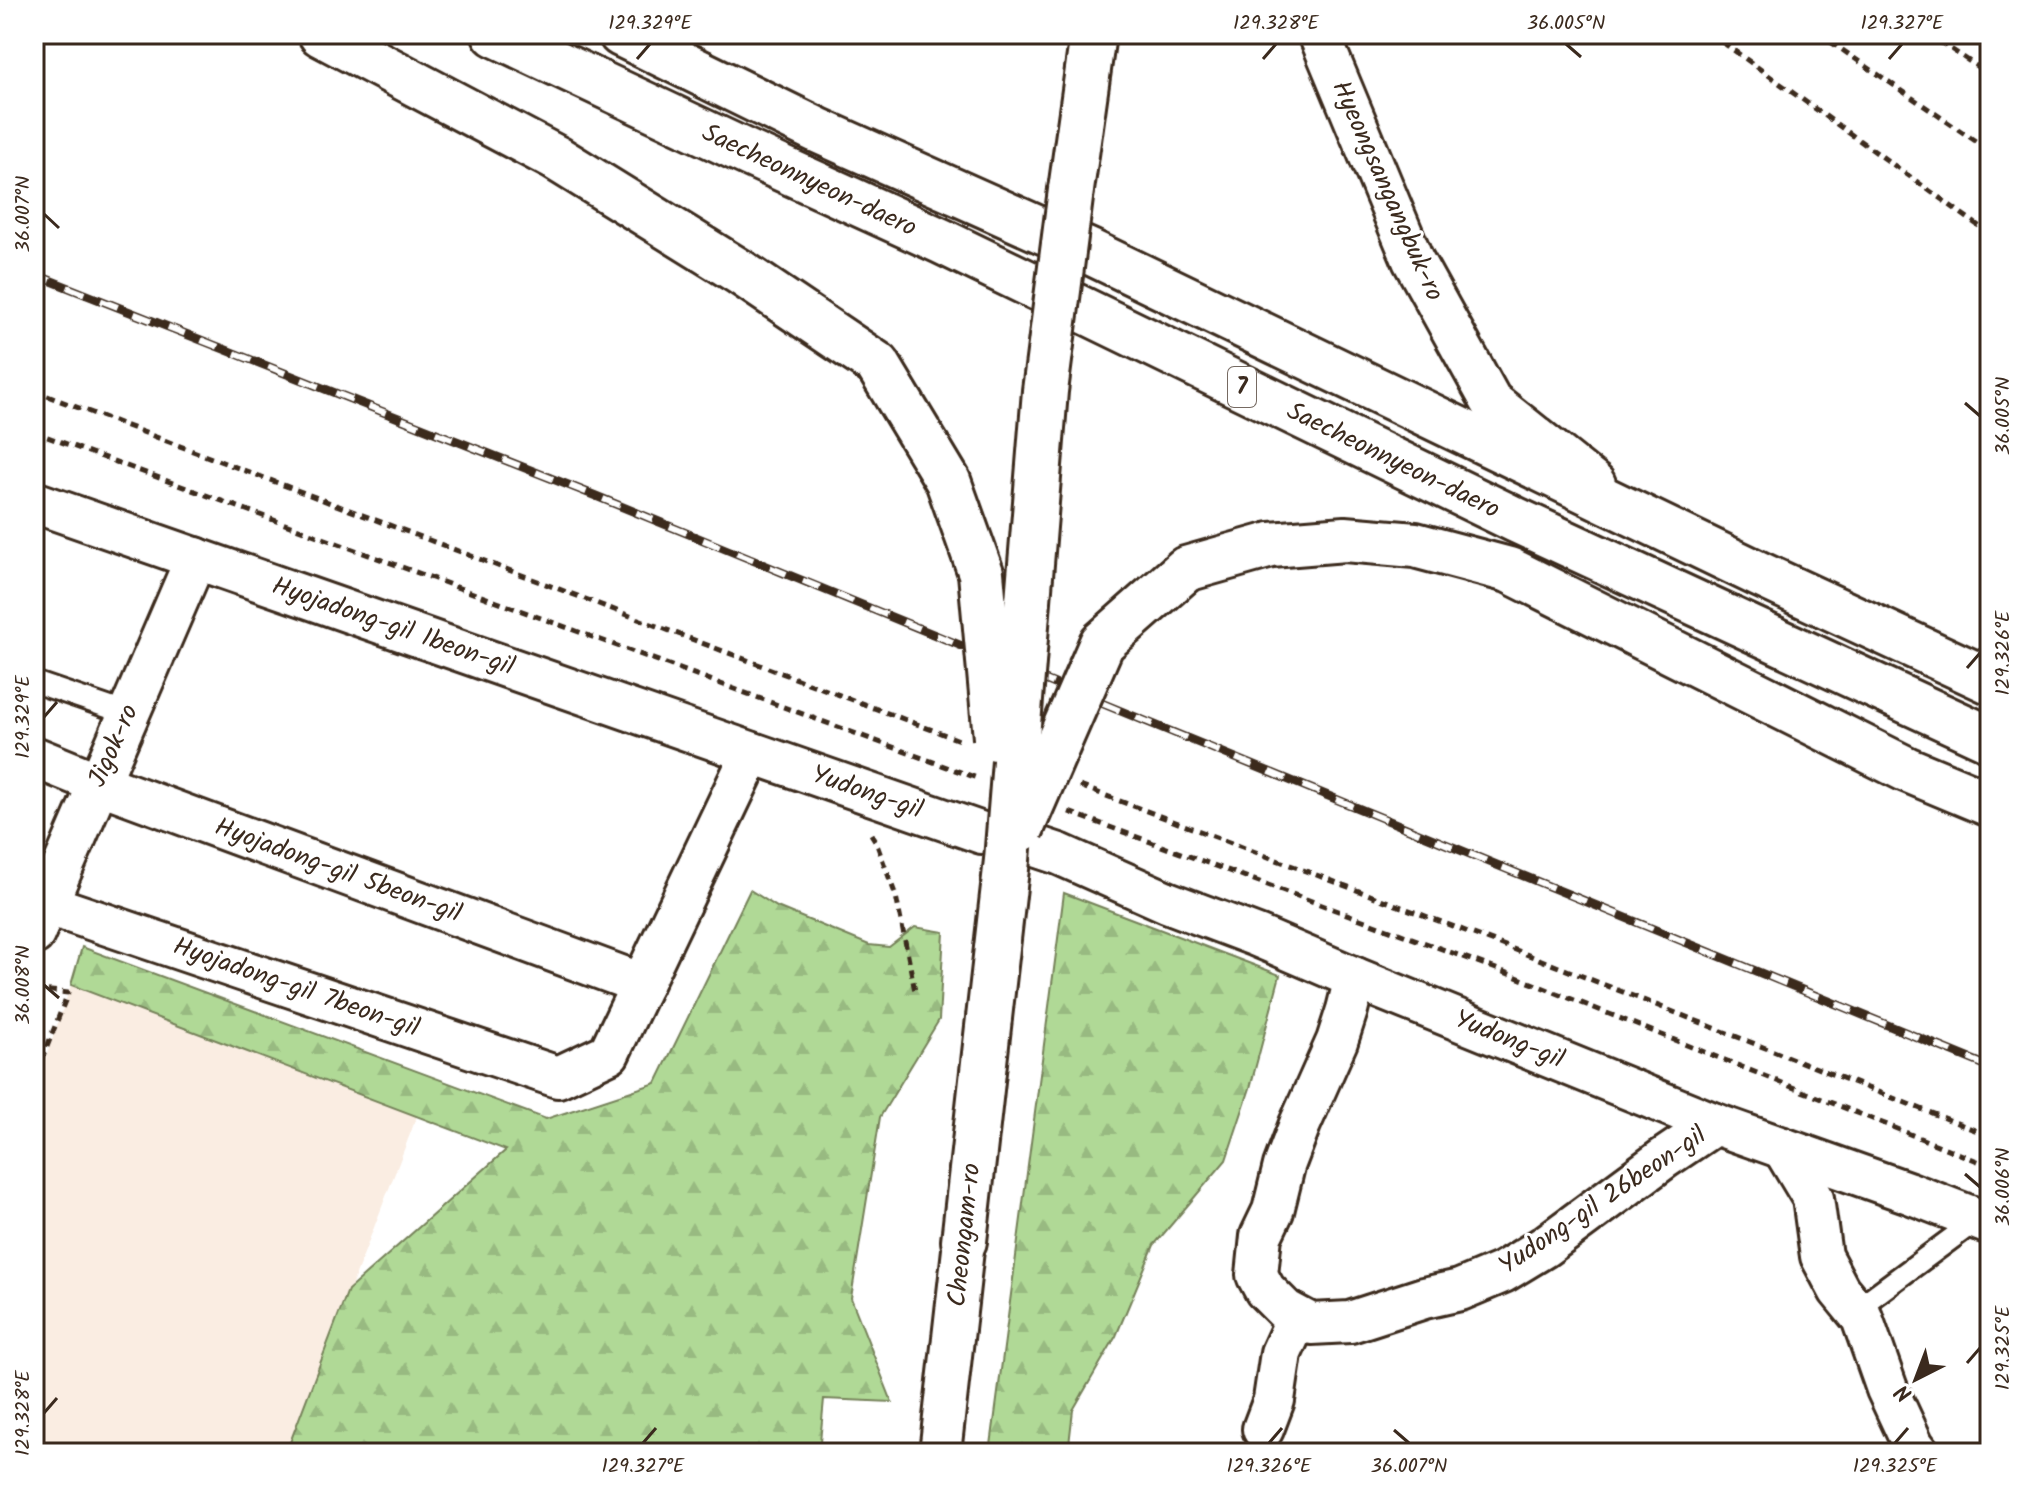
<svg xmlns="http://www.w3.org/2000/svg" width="2024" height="1487" font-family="Kalam,sans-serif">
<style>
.built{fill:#faede2}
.forest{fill:url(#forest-firs);stroke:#76825a;stroke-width:2}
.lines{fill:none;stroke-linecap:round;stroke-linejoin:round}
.lane-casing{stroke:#3b2a1e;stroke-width:26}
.street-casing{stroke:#3b2a1e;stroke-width:46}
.primary-casing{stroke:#3b2a1e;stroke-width:50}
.path{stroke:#3b2a1e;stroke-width:5;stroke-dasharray:8 6;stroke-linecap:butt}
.lane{stroke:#fff;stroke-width:20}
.street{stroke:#fff;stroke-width:40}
.primary{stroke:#fff;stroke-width:44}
.rail-casing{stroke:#3b2a1e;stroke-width:9}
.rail{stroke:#fff;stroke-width:6;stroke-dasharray:18;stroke-linecap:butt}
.primary-bridge-casing{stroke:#3b2a1e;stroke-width:50;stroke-linecap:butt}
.primary-bridge{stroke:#fff;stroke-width:44}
.ticks{fill:none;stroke:#3b2a1e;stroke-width:3}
.labels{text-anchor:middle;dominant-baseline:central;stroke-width:6;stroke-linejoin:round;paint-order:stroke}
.shield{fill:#fff;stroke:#766a62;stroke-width:2}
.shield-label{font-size:24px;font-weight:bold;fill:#3b2a1e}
.street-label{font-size:26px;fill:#3b2a1e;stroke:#fff}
.neatline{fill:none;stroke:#3b2a1e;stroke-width:3}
.ticks-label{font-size:20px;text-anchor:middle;fill:#3b2a1e}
</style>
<defs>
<pattern id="forest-firs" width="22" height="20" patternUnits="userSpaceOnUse" patternTransform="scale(2)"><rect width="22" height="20" fill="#b0d996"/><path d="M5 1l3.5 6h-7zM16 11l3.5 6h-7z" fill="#98ba81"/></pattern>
</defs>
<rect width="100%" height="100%" fill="#fff"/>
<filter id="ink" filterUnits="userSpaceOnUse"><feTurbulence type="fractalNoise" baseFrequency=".0125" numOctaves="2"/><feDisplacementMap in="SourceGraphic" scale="16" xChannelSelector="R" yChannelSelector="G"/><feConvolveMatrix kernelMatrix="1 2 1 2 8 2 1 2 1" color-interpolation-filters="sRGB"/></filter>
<g filter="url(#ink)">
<polygon class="built" points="71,985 417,1116 287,1453 34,1453 34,1092"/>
<g class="forest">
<polygon points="750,890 777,907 869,945 889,947 915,927 944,932 939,1020 880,1117 851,1298 892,1402 824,1399 819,1453 286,1453 348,1290 506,1150 71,985 82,947 546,1119 656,1083"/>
<polygon points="1064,893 1280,975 1250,1088 1226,1160 1154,1245 1116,1336 1073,1410 1068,1453 990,1453"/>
</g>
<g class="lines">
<g class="lane-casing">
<g id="lane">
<polyline points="34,682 128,714"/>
<polyline points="1855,1310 1978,1219"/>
</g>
</g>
<g class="street-casing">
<g id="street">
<polyline points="1319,34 1413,260 1491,401 1595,484"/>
<polyline points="34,502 982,833"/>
<polyline points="34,757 98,783 642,984"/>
<polyline points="1032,845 1059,854 1167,902 1257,936 1355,978 1715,1124 1907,1192 1990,1224"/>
<polyline points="34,900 558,1077 609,1053 752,753"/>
<polyline points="34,934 196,558"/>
<polyline points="1355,978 1347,1010 1337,1041 1300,1124 1284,1166 1273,1211 1261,1236 1257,1275 1265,1290 1285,1310 1311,1324 1350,1322 1424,1298 1460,1290 1503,1272 1544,1247 1663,1159 1715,1124"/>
<polyline points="1783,1148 1813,1198 1821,1256 1839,1290 1862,1318 1887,1389 1913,1445 1919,1453"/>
<polyline points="1263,1429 1274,1400 1281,1353 1297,1318"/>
<polyline points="940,1453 964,1241"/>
</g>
</g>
<g class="primary-casing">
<g id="primary">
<polyline points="321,34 556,158 740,272 878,365"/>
<polyline points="495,34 750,154 941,241 1516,520 1990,739"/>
<polyline points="621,34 817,130 1088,251 1761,575 1990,681"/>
<polyline points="1071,190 1093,34"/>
<polyline points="1271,545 1345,539 1415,545 1509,570 1906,769 1990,804"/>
<polyline points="964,1241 989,1018"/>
</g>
</g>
<g class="path">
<polyline points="1711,34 1990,234"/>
<polyline points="1819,34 1990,151"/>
<polyline points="1928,34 1990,75"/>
<polyline points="34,391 959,740"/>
<polyline points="34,432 977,778"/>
<polyline points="1080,786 1508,947 1990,1136"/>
<polyline points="1069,812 1499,970 1990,1166"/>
<polyline points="871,834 876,842 896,896 915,991"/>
<polyline points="34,989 68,993 34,1080"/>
</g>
<use href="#lane" class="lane"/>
<use href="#street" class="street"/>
<use href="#primary" class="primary"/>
<g class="rail-casing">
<polyline id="rail" points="34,274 596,496 1990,1067"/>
</g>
<use href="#rail" class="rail"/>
<g class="primary-bridge-casing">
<g id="primary-bridge">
<polyline points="878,365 948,481 981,573 996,738"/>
<polyline points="1021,829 1102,643 1186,569 1271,545"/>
<polyline points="989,1018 1007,860 1045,391 1071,190"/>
</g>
</g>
<use href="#primary-bridge" class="primary-bridge"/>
</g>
</g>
<path class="ticks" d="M1566,44l15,13M637,59l13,-15M1263,59l13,-15M1889,59l13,-15M44,214l15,14M1965,403l15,13M1967,668l13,-15M44,717l13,-15M44,985l15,13M1965,1174l15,13M1967,1363l13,-15M44,1413l13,-15M1394,1430l15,13M643,1443l13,-15M1269,1443l13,-15M1895,1443l13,-15"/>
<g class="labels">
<rect class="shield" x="1228" y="367" width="28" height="40" rx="6"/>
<g class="shield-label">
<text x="1242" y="387">7</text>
</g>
<g class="street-label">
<text transform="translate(809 181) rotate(25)">Saecheonnyeon-daero</text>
<text transform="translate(1387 191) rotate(66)">Hyeongsangangbuk-ro</text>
<text transform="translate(1393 461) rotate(26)">Saecheonnyeon-daero</text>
<text transform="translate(393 627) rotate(19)">Hyojadong-gil 1beon-gil</text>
<text transform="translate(114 746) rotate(-66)">Jigok-ro</text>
<text transform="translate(867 793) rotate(19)">Yudong-gil</text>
<text transform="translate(338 871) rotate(20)">Hyojadong-gil 5beon-gil</text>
<text transform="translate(296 988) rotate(19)">Hyojadong-gil 7beon-gil</text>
<text transform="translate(1509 1040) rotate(22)">Yudong-gil</text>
<text transform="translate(1603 1201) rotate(-34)">Yudong-gil 26beon-gil</text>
<text transform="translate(965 1235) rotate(-84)">Cheongam-ro</text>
</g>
</g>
<rect width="2024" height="1487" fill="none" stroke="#fff" stroke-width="88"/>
<g transform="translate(1916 1379) rotate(222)" stroke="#ffffff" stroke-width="6" paint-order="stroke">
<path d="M0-6L14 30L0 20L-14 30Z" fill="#3b2a1e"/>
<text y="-12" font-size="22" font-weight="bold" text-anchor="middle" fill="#3b2a1e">N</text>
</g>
<rect x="44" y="44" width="1936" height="1399" class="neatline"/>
<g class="ticks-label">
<text x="650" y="29">129.329°E</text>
<text x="1276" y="29">129.328°E</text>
<text x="1566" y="29">36.005°N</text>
<text x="1902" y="29">129.327°E</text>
<text transform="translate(22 214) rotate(-90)" y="7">36.007°N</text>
<text transform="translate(2002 416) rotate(-90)" y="7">36.005°N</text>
<text transform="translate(2002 653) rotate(-90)" y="7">129.326°E</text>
<text transform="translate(22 717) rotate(-90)" y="7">129.329°E</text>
<text transform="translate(22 985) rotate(-90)" y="7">36.008°N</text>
<text transform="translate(2002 1187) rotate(-90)" y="7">36.006°N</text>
<text transform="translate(2002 1348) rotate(-90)" y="7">129.325°E</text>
<text transform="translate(22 1413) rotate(-90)" y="7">129.328°E</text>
<text x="643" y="1472">129.327°E</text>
<text x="1269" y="1472">129.326°E</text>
<text x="1409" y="1472">36.007°N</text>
<text x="1895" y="1472">129.325°E</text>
</g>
</svg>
